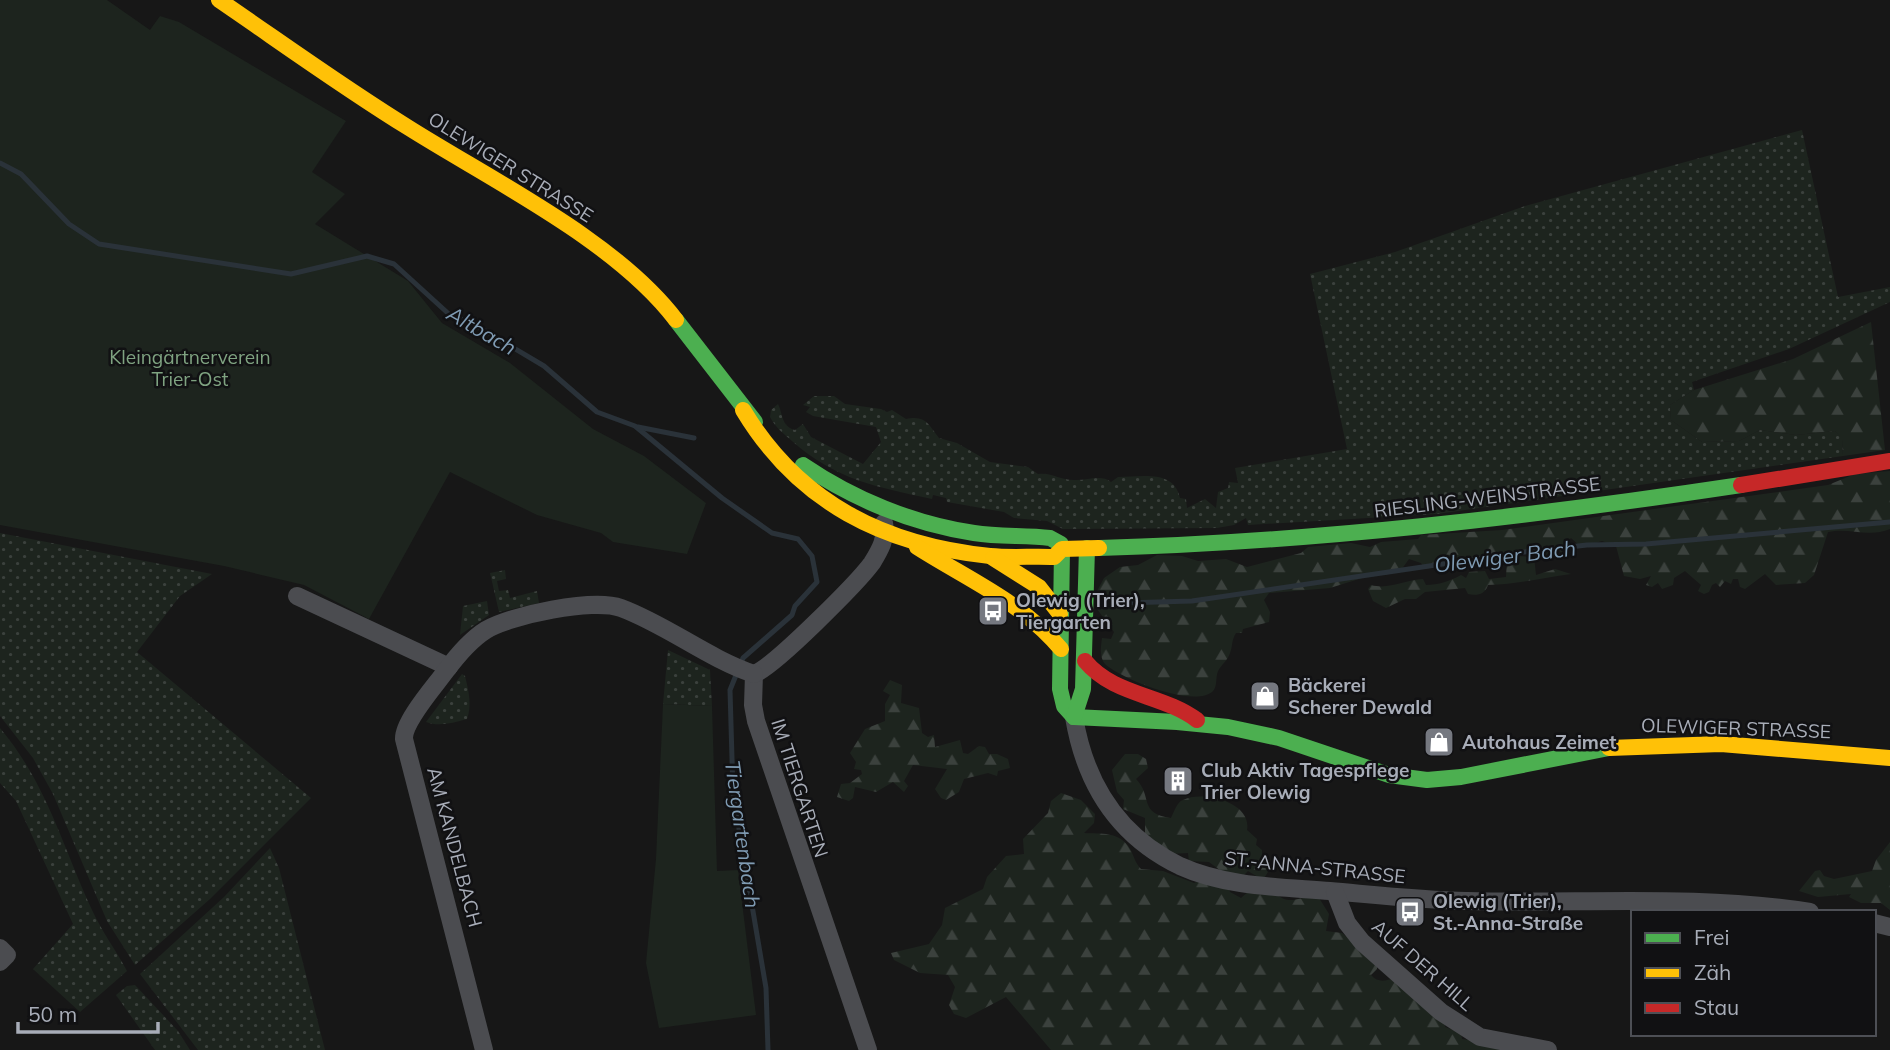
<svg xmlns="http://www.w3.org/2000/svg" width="1890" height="1050" font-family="Mulish,sans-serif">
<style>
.grass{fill:url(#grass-dots)}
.forest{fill:url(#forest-firs)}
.garden{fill:#1d241e}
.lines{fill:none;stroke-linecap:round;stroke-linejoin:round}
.stream{stroke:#2a3239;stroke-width:5}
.street{stroke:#4b4c50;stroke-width:18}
.fast{stroke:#4caf50;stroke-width:16}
.slow{stroke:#ffc107;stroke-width:16}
.jam{stroke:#c62828;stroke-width:16}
.labels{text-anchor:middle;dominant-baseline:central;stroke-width:5;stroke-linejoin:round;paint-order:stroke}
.street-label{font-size:19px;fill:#a8adb8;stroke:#111113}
.park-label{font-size:19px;fill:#7fa381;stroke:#111113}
.poi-label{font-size:19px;font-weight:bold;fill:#a8adb8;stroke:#111113;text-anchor:start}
.water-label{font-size:21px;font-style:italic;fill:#7f9bb3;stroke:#111113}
</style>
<defs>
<pattern id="grass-dots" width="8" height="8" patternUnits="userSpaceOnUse" patternTransform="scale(1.75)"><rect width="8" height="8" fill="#1d241e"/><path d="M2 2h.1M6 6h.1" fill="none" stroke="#3b413d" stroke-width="1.8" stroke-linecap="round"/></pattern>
<pattern id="forest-firs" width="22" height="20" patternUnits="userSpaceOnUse" patternTransform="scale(1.75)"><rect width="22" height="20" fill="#1d241e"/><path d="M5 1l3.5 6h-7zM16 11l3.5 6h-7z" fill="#3b413d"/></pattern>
</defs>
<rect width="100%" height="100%" fill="#171717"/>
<g class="grass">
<path d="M1802,130l36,167 52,-10v15l-101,47 -97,33 2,8 -24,15 1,15 31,22 37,-1 21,-11 36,5 39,-4 7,7 1,18 -406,58 -189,11 -2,-7 -12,7 -17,3 -154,1 -16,-8 -33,-3 -10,-6 -57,-10 -1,-4 -13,-3 -1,4c-55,-12 -96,-19 -140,-58 -8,-7 -17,-14 -22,-24l1,-7 7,-6c5,10 3,22 17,26l8,-6 8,13 52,27 18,-22 -5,-15 -63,-11 -7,-4 4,-5 -7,-2 11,-9h20l11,8 36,5 6,3 5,-2 14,9c20,-4 22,5 33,19l18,5 33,19 38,5 10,7c14,-2 21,6 36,6 13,1 27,-6 37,2l7,-5c23,0 56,-8 62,21l6,1 1,9 18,-9 11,9 2,-16 10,-4 1,-6 9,1 -3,-15 112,-19 -37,-175 85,-22 130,-46z"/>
<polygon points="0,533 212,574 180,596 137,652 311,798 210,899 135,965 107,921 53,794 33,758 0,716"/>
<polygon points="505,570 506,579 497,581 499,591 508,590 510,598 537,591 539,603 499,612 490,573"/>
<polygon points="487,601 489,615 460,635 463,606"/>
<polygon points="668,650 710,670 712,706 663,704"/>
<path d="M462,674l3,2c4,16 7,30 2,43 -15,4 -28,8 -41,3z"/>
<path d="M0,728c47,56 62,117 92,182 10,22 24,40 35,61l-47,41 -47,-43 40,-45 -57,-123 -16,-18z"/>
<polygon points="270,848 279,868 325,1050 198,1050 140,974 224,897"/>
<polygon points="135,985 178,1031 190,1050 155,1050 116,995 127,986"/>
</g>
<g class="forest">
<polygon points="1871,322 1885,450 1843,456 1842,439 1835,431 1796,435 1760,430 1739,441 1702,442 1671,420 1670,405 1694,390 1793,359"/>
<path d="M1890,471v58c-22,9 -41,-2 -62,3l-14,43 -9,8 -29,2 -11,-11 -20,15 -5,-2 -2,-8h-5l-2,5 -6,-3 -5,6 -4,-4 -4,2 -3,7 -5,2 -6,-3 3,-6 -16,-14 -11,7 -1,7 -11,4 -4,-6 -6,4 -6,-2 5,-9 -11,3 -16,-3 -8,-30 -14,-5 -21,6 -10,-9 -8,7 -1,8 -10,-7 -5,9 -6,2 -15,-3 -1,-4 -6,4 -12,-3 -5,7 -16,8 -7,-3 -4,-7 -10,12 -7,1 -2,-8 -7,2 -8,-7 -3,10 -13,3 -4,-6 -12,-4 -8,11 -15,5 -11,-1 -45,14 -61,5 -5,7 6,12 -1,10 -26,7 -1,4h-6c-5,8 -3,12 -6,20 -2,7 -9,12 -12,18 -3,7 0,16 -6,21 -20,16 -92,-14 -107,-28 -6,-7 -4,-18 -3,-26l9,1 3,-7 -17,-23 -1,-16 8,-15 16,-11 18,-2 19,-10 25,1 16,5 28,-2 21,8 54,-14 7,-6 43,-4 19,4 11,-5 37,-3 3,-4 81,-5 326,-45 27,-11z"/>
<path d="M1515,556l19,1 2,18 19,-6 16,5c-29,4 -53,10 -83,11 -3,10 -12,11 -20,9l-3,-6 -40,4 -9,7h-11l-19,9 -13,-7 -5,-12 3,-4c18,5 33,-5 52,-6l3,6c13,0 24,-4 35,-10l5,3 3,-6 16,-1 4,8 17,-2 1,-18z"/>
<polygon points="890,680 902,685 901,703 919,708 922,733 928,737 934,735 935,747 960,740 963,753 968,754 979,746 985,747 989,754 997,754 1008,759 1010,768 998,771 997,776 988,773 964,779 959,792 946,800 941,798 935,789 947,769 913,765 904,781 908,786 904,792 893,782 876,792 855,787 853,798 849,801 837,797 841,784 850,783 862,774 861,770 854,769 856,762 850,753 865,729 885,721 885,704 890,695 883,691"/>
<path d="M1125,754h13l8,5 2,9 -12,11c17,17 2,35 35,39 3,-6 6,-16 12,-18 20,-10 69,2 64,30l10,9 -1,6 6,5v7l9,10 -8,13 -15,-9 -4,4 -19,-1 -16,-12 -20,-1 -1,-8 -19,1 -24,-19v-17l-22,-9 1,-9 -7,-8 -5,-22z"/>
<path d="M1061,793l20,7 14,14 -1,9 -10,10c16,1 36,-2 46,16 4,7 5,14 11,20l22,2 31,12 7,-3 26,5 3,7 11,6 8,-7 25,1c17,17 27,1 45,6l10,16 -3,17 16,2 35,31v5l-6,6c7,8 14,6 24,3l50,43v6l16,6 1,6 74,11h-485l-45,-53 -40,21 -12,-4 -5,-9 6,-18 -7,-12 -28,-2 -26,-13 -3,-7 38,-9 13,-19 3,-17 38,-19 4,-12 19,-21 18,-2 -1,-15 25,-26 3,-12z"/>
<polygon points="1890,842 1890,910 1881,903 1861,903 1849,897 1851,894 1818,897 1799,891 1815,871 1820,870 1824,876 1834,879 1872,871 1876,860"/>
</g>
<g class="garden">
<polygon points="0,0 107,0 150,30 160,16 179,22 346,121 312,172 345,194 315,224 408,281 442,323 510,363 593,429 644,456 706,503 687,554 613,542 601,533 537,515 450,472 369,619 304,585 224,566 0,525"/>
<polygon points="663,704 712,706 717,871 738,870 756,1015 659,1028 646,963 656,859"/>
</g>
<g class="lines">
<g class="stream">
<polyline points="0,163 21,174 69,224 99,244 291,274 367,256 394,264 451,316 470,322 544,366 597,412 635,426 722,498 772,533 798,539 812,556 817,582 795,606 792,615 743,658 730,690 733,793 766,988 768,1050"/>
<polyline points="638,427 694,438"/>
<polyline points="1123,603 1192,601 1524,552 1587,545 1646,544 1890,522"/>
</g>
<g class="street">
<polyline points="297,596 449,667"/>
<polyline points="754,674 753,705 756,721 868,1050"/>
<path d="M754,674c20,-7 104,-92 118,-111 8,-13 15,-25 12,-40"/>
<path d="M1074,717c11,66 44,119 106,149 46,21 100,21 150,25 46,4 91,9 137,10 115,3 229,-7 343,11"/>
<polyline points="1335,892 1347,923 1362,942 1441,1012 1480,1037 1548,1050"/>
<polyline points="1874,923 1890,927"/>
<polyline points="0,948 7,955 0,962"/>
<path d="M484,1050l-80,-311c-1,-17 30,-52 41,-67 11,-15 25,-32 41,-42 25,-15 107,-32 135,-22 46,17 86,50 133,66"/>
</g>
<g class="fast">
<polyline points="676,320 755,422"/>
<path d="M803,465c50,34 110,59 171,68 25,4 51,2 76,5l11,6 1,5"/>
<path d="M1099,548c215,-6 429,-31 642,-63"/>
<polyline points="1062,549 1060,689 1064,706 1074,717"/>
<polyline points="1074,717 1177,722 1228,727 1279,738 1389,775 1427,780 1461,777 1609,748"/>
<polyline points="1074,717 1083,689 1087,548"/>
</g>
<g class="slow">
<path d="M219,0c63,43 125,88 190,128 84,53 207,113 267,192"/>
<path d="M743,410c56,93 141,135 247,146 21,2 43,0 64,1l8,-8 37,-1"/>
<path d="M917,547c50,32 105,55 144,102"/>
<polyline points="993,558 1039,587 1060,614"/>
<polyline points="1609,748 1721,744 1890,758"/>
</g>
<g class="jam">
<polyline points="1741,485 1890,461"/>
<path d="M1085,661c29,35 77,33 112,59"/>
</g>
</g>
<defs>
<g id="bus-square" transform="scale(1.575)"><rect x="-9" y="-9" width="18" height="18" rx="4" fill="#757880" stroke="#111113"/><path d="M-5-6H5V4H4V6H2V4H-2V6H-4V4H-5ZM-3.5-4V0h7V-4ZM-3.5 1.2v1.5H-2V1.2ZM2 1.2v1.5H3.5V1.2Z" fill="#fff"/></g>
<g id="shop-square" transform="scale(1.575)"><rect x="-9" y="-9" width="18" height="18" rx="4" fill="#757880" stroke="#111113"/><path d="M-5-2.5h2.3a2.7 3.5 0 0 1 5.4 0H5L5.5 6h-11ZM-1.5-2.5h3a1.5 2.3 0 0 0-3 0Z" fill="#fff"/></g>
<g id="building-square" transform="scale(1.575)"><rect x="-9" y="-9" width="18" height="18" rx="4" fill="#757880" stroke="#111113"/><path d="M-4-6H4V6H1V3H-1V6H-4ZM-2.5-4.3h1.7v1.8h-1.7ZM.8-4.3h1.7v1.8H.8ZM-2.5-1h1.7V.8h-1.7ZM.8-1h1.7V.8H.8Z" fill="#fff"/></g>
</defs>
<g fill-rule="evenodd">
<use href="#bus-square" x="993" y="611"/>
<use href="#shop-square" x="1265" y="696"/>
<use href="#shop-square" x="1439" y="742"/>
<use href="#building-square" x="1178" y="781"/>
<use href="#bus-square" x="1410" y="912"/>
</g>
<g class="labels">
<g class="street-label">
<text transform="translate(511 167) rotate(32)">OLEWIGER STRASSE</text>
<text transform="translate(1487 497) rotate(-7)">RIESLING-WEINSTRASSE</text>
<text transform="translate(1736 728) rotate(2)">OLEWIGER STRASSE</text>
<text transform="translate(800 788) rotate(72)">IM TIERGARTEN</text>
<text transform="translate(455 847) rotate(75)">AM KANDELBACH</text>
<text transform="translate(1315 867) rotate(6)">ST.-ANNA-STRASSE</text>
<text transform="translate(1423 965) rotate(41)">AUF DER HILL</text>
</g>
<g class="park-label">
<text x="190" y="357">Kleingärtnerverein<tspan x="190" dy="22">Trier-Ost</tspan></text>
</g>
<g class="poi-label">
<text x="1016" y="600">Olewig (Trier),<tspan x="1016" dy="22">Tiergarten</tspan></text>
<text x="1288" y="685">Bäckerei<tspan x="1288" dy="22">Scherer Dewald</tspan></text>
<text x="1462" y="742">Autohaus Zeimet</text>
<text x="1201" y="770">Club Aktiv Tagespflege<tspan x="1201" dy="22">Trier Olewig</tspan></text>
<text x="1433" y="901">Olewig (Trier),<tspan x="1433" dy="22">St.-Anna-Straße</tspan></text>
</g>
<g class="water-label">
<text transform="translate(482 330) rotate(30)">Altbach</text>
<text transform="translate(1505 556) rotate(-7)">Olewiger Bach</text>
<text transform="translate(743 834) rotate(82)">Tiergartenbach</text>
</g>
</g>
<rect x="1631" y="910" width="245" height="126" fill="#111113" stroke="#4d4f55" stroke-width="2"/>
<rect x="1645" y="933" width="35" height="10" fill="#4caf50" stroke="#4d4f55" stroke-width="2"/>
<text x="1694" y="945" font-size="21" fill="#a8adb8">Frei</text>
<rect x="1645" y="968" width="35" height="10" fill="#ffc107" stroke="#4d4f55" stroke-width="2"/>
<text x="1694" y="980" font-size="21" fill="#a8adb8">Zäh</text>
<rect x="1645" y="1003" width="35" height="10" fill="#c62828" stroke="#4d4f55" stroke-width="2"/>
<text x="1694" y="1015" font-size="21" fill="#a8adb8">Stau</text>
<path d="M18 1022v10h140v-10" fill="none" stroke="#a8adb8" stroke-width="3.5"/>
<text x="28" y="1022" font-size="21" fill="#a8adb8" stroke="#111113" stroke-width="5" paint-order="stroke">50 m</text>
</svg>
